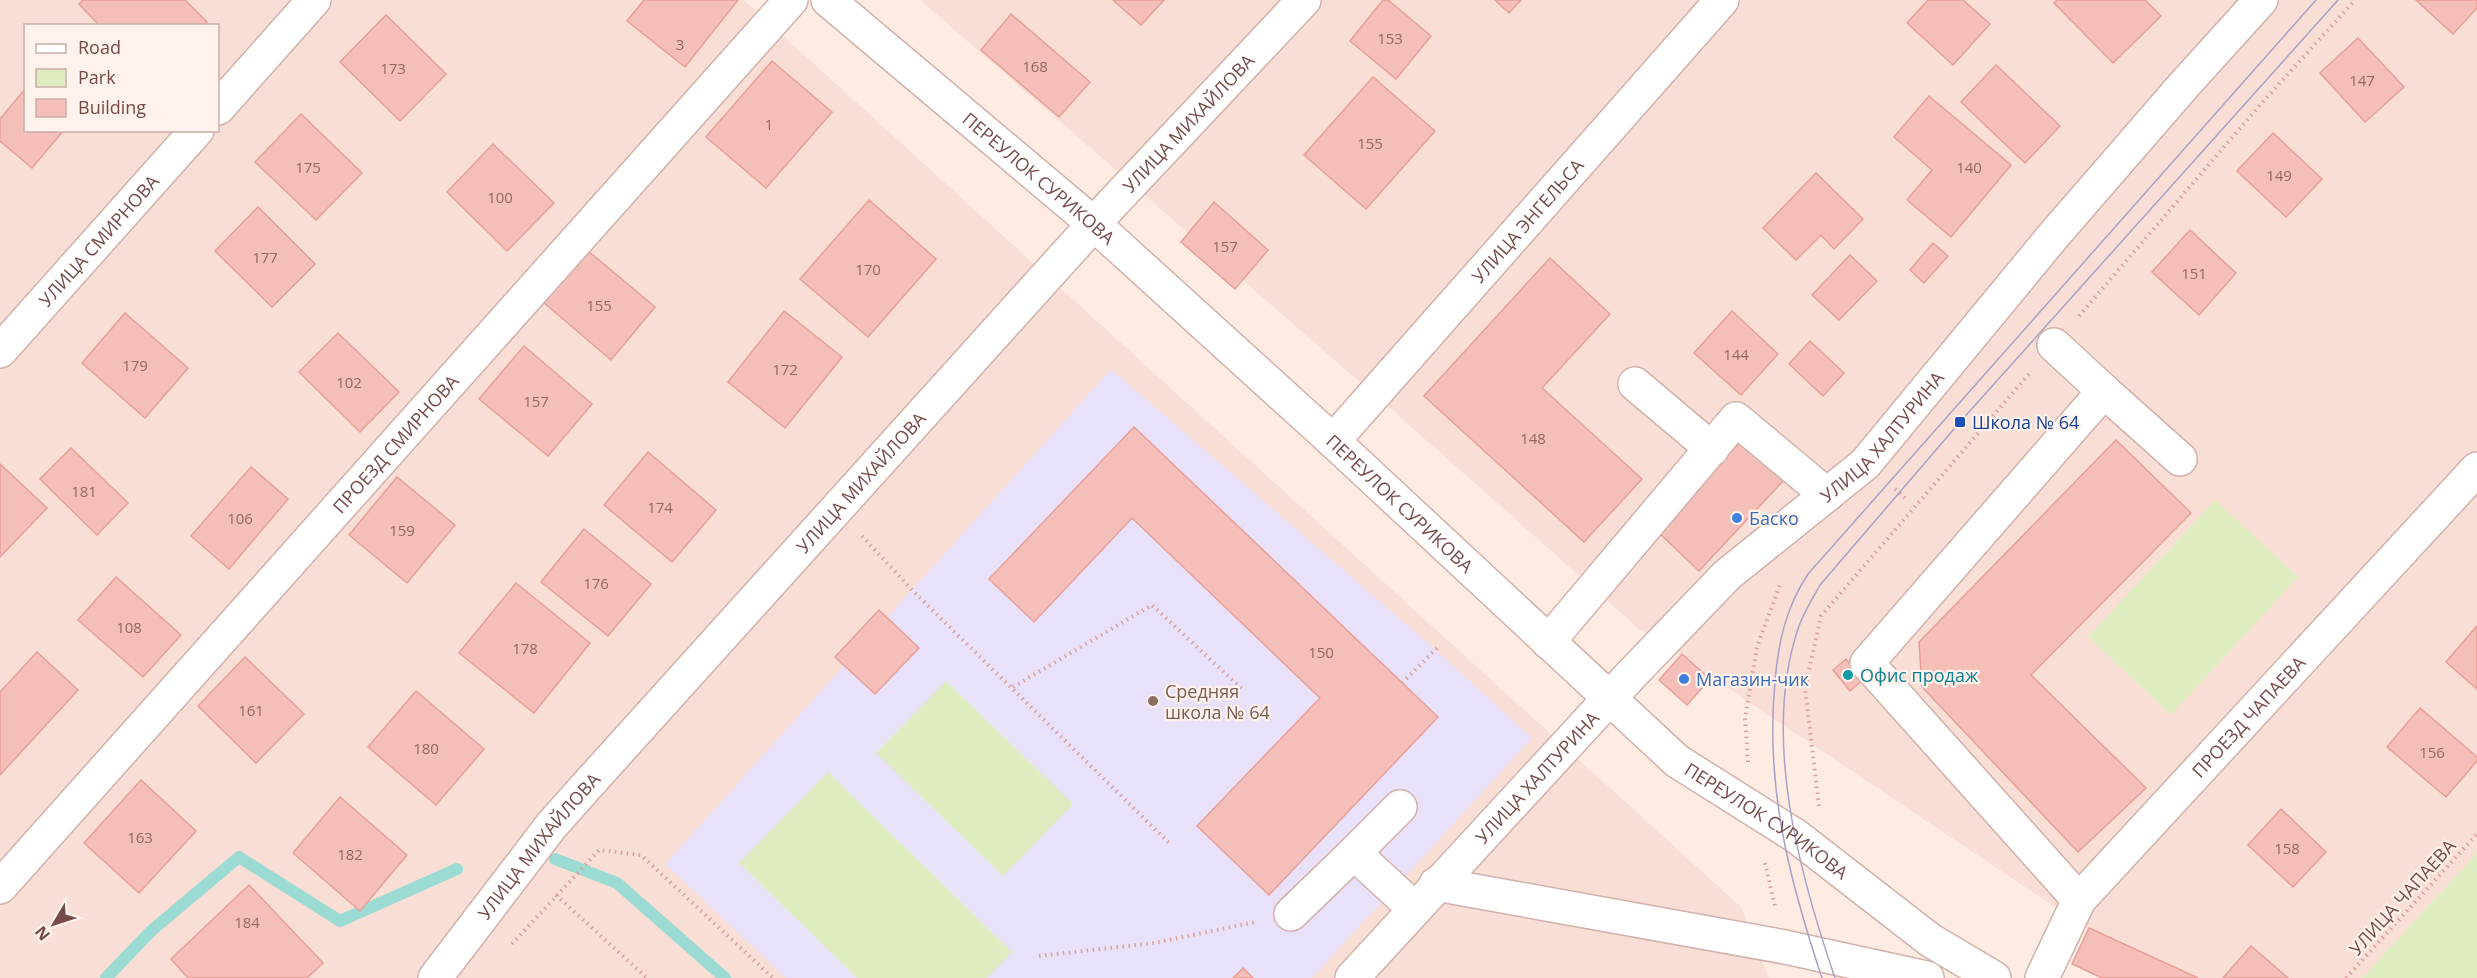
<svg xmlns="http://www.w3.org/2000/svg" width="2477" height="978" font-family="'Open Sans',sans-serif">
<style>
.residential{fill:#f8ded4;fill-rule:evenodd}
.education{fill:#e9e0fa}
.green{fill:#dfecc0}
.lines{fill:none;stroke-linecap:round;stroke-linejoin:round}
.stream{stroke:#9bdbd3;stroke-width:12}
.building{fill:#f5bfb9;stroke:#e99f98;stroke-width:1.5}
.minor-casing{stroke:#d2b1ab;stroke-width:36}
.path{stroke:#daa29c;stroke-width:4;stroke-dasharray:1.5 4.5;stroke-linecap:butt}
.minor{stroke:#fff;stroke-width:33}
.tram{stroke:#aaa1c8;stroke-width:1.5}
.transit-dot{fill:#1a4fb4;stroke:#fff1eb;stroke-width:2}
.shop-dot{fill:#3f7fe0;stroke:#fff1eb;stroke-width:2}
.culture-dot{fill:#0f9aa8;stroke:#fff1eb;stroke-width:2}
.education-dot{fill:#8d6e63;stroke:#fff1eb;stroke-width:2}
.labels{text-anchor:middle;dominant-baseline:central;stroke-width:4.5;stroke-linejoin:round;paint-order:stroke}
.number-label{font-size:15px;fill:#966764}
.street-label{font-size:18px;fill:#774a47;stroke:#fff1eb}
.transit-label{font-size:18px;fill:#164399;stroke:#fff1eb;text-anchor:start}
.shop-label{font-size:18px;fill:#366cbe;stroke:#fff1eb;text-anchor:start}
.culture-label{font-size:18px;fill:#0d838f;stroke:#fff1eb;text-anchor:start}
.education-label{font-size:18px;fill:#785e54;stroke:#fff1eb;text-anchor:start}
</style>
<rect width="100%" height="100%" fill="#feece3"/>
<g class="residential">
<path d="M0,0h744l997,907 28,71h-1769zM26,26h192v104h-192z"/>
<polygon points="920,0 2477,0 2477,853 2362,978 2161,978 1638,628 1400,417"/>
</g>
<polygon class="education" points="1111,369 1436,650 1532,738 1312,978 786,978 665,864"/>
<g class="green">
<polygon points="2215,500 2298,577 2171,715 2088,637"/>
<polygon points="946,681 1073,804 1003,876 876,753"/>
<polygon points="828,772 1012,952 987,978 857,978 739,863"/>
<polygon points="2477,853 2477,978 2362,978"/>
</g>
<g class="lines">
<g class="stream">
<polyline points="555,859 617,883 725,978"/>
<polyline points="106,978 151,931 239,857 340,921 457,869"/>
</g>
</g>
<g class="building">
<polygon points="83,0 185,0 207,22 203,26 100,26 79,4"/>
<polygon points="644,0 738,0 685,67 627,21"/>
<polygon points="1113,0 1164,0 1141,25"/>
<polygon points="1383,0 1388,0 1431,36 1396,79 1350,41"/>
<polygon points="1495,0 1521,0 1509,13"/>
<polygon points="1928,0 1963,0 1990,24 1953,65 1907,23"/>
<polygon points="2057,0 2145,0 2161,16 2113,63 2054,3"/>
<polygon points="2416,0 2477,0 2477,8 2453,34"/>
<polygon points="1011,14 1090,82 1059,117 981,50"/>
<polygon points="386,15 446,74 400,121 340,62"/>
<polygon points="2358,38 2404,87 2365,122 2320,73"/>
<polygon points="772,61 832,112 766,188 706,137"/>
<polygon points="1996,65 2060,126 2025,163 1961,102"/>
<polygon points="1373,77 1435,131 1366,209 1304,155"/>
<polygon points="26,88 26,130 64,130 32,168 0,141 0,119"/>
<polygon points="1929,96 2011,165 1951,237 1907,200 1932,170 1894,137"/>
<polygon points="301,114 362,173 316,220 255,162"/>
<polygon points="2273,133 2322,179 2286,217 2237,171"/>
<polygon points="493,144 554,203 507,251 447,192"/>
<polygon points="1816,173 1863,219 1834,249 1821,235 1796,260 1763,228"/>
<polygon points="869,200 936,259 868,337 800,279"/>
<polygon points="1214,202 1268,250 1235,289 1181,242"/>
<polygon points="258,207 315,264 272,307 215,251"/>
<polygon points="2190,230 2236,273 2199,315 2152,272"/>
<polygon points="1933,243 1948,256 1924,283 1910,270"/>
<polygon points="587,250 655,307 611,360 543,302"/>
<polygon points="1850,255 1877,281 1839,320 1812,295"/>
<polygon points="1550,258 1610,314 1542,388 1642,479 1584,542 1424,396"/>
<polygon points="784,311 842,357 785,428 728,382"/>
<polygon points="1732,311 1778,354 1741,395 1694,353"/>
<polygon points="125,313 188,368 145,418 82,363"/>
<polygon points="338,333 399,392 360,432 299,372"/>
<polygon points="1810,341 1844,373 1823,396 1789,364"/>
<polygon points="524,346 592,404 548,456 479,399"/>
<polygon points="1134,427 1438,717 1269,895 1197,826 1320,698 1132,518 1034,622 989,579"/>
<polygon points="2116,440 2191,513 2031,675 2146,788 2078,852 1922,687 1919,642"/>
<polygon points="1741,441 1783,481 1699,571 1657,531"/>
<polygon points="71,448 128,503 97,535 40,479"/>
<polygon points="648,452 716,510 672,562 604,505"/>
<polygon points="0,464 47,508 0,557"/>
<polygon points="251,467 288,499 229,569 191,536"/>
<polygon points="397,477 455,525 407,583 349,535"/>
<polygon points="584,529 651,584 608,636 541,582"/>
<polygon points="116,577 181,635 143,677 78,620"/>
<polygon points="516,583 590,643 534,713 459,653"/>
<polygon points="879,610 919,648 875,694 835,657"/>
<polygon points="2477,626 2477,689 2446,662"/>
<polygon points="37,652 78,690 0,775 0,692"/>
<polygon points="1682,654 1710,679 1687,705 1659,680"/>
<polygon points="245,657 304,714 256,763 198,706"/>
<polygon points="1846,659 1863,680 1850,691 1833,670"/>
<polygon points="416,691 484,749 436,805 368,747"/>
<polygon points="2420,708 2477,757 2477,761 2446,797 2387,747"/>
<polygon points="141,780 196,831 139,893 84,843"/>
<polygon points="340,797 407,855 360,911 293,853"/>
<polygon points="2281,809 2326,852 2293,887 2248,845"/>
<polygon points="249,885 323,963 307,978 188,978 171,959"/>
<polygon points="2089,928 2198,978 2102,978 2072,964"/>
<polygon points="2251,946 2288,978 2223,978"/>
<polygon points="1243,968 1253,978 1233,978"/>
</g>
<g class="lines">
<g class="minor-casing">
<g id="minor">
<path id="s1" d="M828,0l266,224 239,217 344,320 119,75 134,104 64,38"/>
<polyline points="218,108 314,0"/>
<polyline points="2054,345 2104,391"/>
<path id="s2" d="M0,351l197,-221"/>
<polyline points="1635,384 1712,449"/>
<path id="s3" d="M1333,441l389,-441"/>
<polyline points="1548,642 1736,419 1827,495"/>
<polyline points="1354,853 1400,807"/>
<polyline points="1436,884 1785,947 1927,978"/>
<path id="s4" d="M0,887l791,-887"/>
<polyline points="2079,900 1867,663 2104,391 2180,459"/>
<polyline points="1291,914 1354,853 1415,909"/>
<path id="s5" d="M435,978l116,-152 32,-36 527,-584 194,-206"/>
<path id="s6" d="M1352,978l278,-302 97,-101 138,-111 189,-229 130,-150 77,-85"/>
<path id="s7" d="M2042,978l37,-78 398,-431"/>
</g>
</g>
<g class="path">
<polyline points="2079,316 2260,105 2355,0"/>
<polyline points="1895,489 1905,498"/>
<polyline points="862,536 912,590 1171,845"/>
<polyline points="1402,683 1440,645"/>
<polyline points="1013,687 1152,605 1242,689"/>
<polyline points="1748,762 1745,718 1757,647 1781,582"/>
<polyline points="1819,806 1805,688 1821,616 2029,374"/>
<polyline points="1765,863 1775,906"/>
<polyline points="556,895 647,978"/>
<polyline points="512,944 599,850 641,855 773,978"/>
<polyline points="1039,956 1154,943 1255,922"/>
<polyline points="2346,978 2477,834"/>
</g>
<use href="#minor" class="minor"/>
<g class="tram">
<path d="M1822,978c-33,-99 -57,-191 -47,-296 3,-39 11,-75 33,-108l508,-574"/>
<path d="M1835,978c-36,-105 -74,-243 -36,-352 5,-14 14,-28 21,-41l140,-163 378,-422"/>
</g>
</g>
<rect class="transit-dot" x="1954" y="416" width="12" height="12" rx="3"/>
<g class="shop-dot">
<circle cx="1737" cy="518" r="6"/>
<circle cx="1684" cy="679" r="6"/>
</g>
<circle class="culture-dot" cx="1848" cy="675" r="6"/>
<circle class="education-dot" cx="1153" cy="701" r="6"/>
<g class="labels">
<g class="number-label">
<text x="1390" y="38">153</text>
<text x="680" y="44">3</text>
<text x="1035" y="66">168</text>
<text x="393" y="68">173</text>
<text x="2362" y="80">147</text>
<text x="769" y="124">1</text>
<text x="1370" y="143">155</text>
<text x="308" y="167">175</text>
<text x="1969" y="167">140</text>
<text x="2279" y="175">149</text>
<text x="500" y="197">100</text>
<text x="1225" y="246">157</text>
<text x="265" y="257">177</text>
<text x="868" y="269">170</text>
<text x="2194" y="273">151</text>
<text x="599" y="305">155</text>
<text x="1736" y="354">144</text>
<text x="135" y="365">179</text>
<text x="785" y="369">172</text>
<text x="349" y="382">102</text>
<text x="536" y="401">157</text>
<text x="1533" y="438">148</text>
<text x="84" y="491">181</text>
<text x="660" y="507">174</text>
<text x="240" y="518">106</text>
<text x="402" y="530">159</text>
<text x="596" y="583">176</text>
<text x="129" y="627">108</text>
<text x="525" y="648">178</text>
<text x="1321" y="652">150</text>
<text x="251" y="710">161</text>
<text x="426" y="748">180</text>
<text x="2432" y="752">156</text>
<text x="140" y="837">163</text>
<text x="2287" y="848">158</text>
<text x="350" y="854">182</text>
<text x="247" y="922">184</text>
</g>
<g class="street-label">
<text stroke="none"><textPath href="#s5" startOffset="1140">УЛИЦА МИХАЙЛОВА</textPath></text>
<text stroke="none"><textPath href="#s1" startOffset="276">ПЕРЕУЛОК СУРИКОВА</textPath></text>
<text stroke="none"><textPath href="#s3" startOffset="294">УЛИЦА ЭНГЕЛЬСА</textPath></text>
<text stroke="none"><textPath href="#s2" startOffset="148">УЛИЦА СМИРНОВА</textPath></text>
<text stroke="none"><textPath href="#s6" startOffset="759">УЛИЦА ХАЛТУРИНА</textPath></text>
<text stroke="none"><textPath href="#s4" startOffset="594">ПРОЕЗД СМИРНОВА</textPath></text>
<text stroke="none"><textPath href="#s5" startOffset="654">УЛИЦА МИХАЙЛОВА</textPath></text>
<text stroke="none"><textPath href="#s1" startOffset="762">ПЕРЕУЛОК СУРИКОВА</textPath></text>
<text stroke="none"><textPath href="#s7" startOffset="336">ПРОЕЗД ЧАПАЕВА</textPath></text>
<text stroke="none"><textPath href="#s6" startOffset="273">УЛИЦА ХАЛТУРИНА</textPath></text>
<text stroke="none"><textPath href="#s1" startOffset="1248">ПЕРЕУЛОК СУРИКОВА</textPath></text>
<text stroke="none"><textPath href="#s5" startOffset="168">УЛИЦА МИХАЙЛОВА</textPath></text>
<text transform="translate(2402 897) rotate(-48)">УЛИЦА ЧАПАЕВА</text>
</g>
<g class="transit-label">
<text x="1972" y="422">Школа № 64</text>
</g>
<g class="shop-label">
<text x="1749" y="518">Баско</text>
<text x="1696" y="679">Магазин-чик</text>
</g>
<g class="culture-label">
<text x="1860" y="675">Офис продаж</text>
</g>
<g class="education-label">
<text x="1165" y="691">Средняя<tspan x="1165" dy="21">школа № 64</tspan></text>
</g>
</g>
<rect x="24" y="24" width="195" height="108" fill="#fff1eb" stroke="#c9aea9" stroke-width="1.5"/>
<rect x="36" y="44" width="30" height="9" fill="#ffffff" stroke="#c9aea9" stroke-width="1.5"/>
<text x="78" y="54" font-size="18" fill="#774a47">Road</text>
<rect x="36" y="69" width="30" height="18" fill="#dfecc0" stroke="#c9aea9" stroke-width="1.5"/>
<text x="78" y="84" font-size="18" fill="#774a47">Park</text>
<rect x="36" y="99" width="30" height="18" fill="#f5bfb9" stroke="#c9aea9" stroke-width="1.5"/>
<text x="78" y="114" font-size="18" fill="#774a47">Building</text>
<g transform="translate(54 924) rotate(231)" stroke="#fff1eb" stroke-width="4.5" paint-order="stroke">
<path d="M0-4.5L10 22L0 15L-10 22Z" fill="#774a47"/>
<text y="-9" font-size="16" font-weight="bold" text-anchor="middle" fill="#774a47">N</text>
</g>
</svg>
